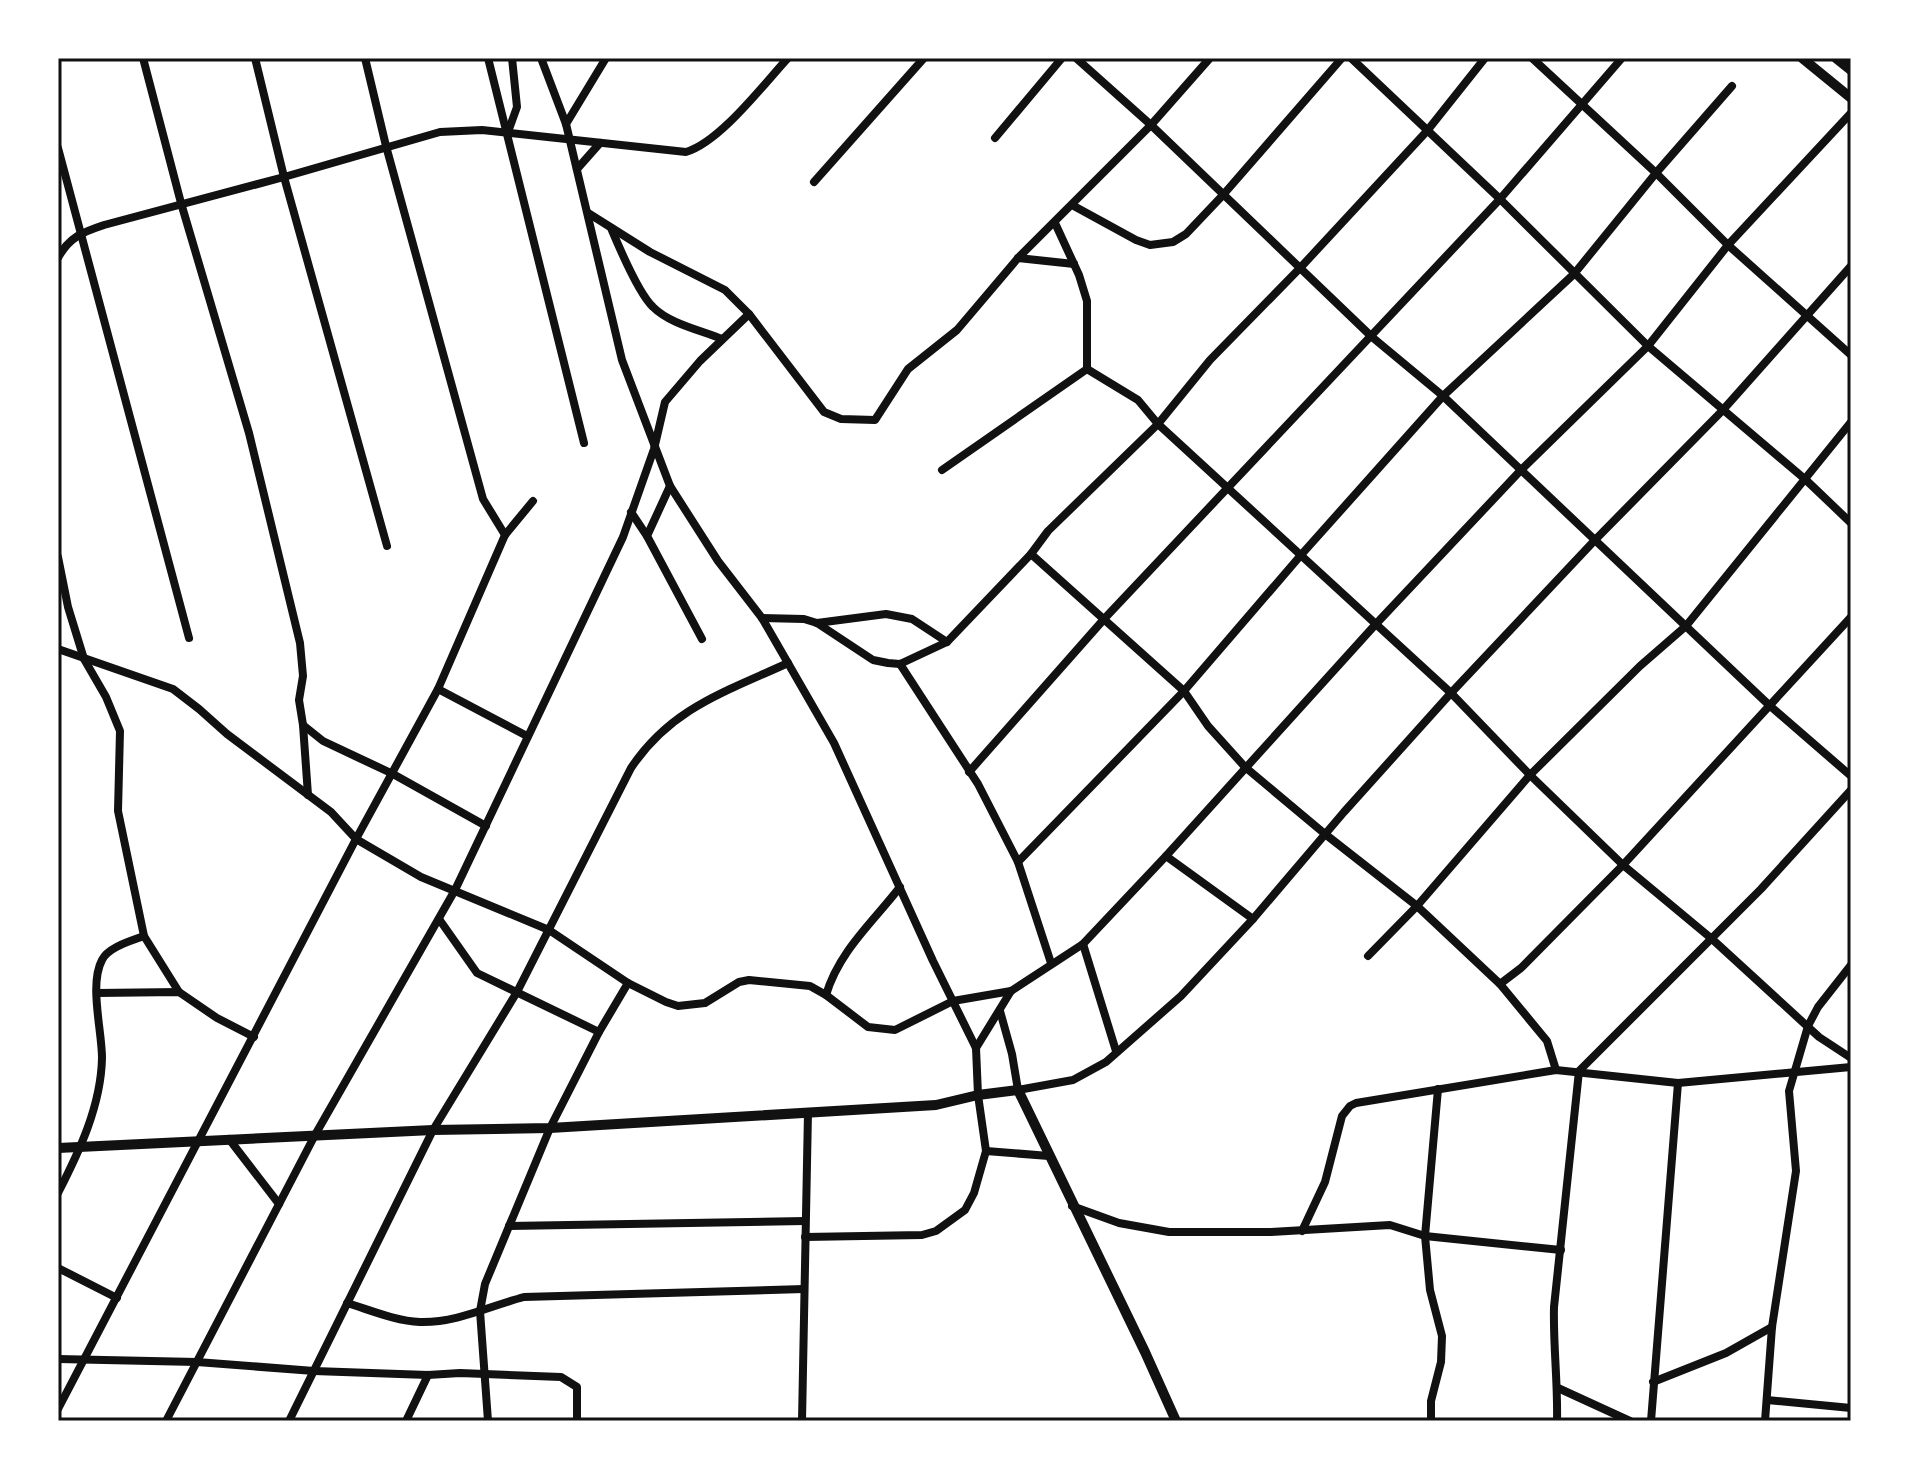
<svg xmlns="http://www.w3.org/2000/svg" width="1909" height="1479" font-family="'Source Sans 3',sans-serif">
<style>
.lines{fill:none;stroke-linecap:round;stroke-linejoin:round}
.minor{stroke:#111;stroke-width:8}
.tertiary{stroke:#111;stroke-width:10}
.neatline{fill:none;stroke:#111;stroke-width:3}
</style>
<rect width="100%" height="100%" fill="#fff"/>
<g class="lines">
<g class="minor">
<polyline points="143,58 181,203 249,433 300,643 303,676 299,700 303,725 323,741 393,774 486,826"/>
<polyline points="255,58 284,177 387,546"/>
<polyline points="365,58 386,146 483,499 505,535"/>
<polyline points="488,58 584,443"/>
<polyline points="541,58 566,124 622,360 670,486 718,561 762,618 834,743 933,961 976,1048 978,1095 986,1151 974,1193 965,1210 936,1231 922,1235 805,1237"/>
<polyline points="1076,58 1151,125 1372,337 1443,396 1769,705 1851,776"/>
<polyline points="1351,58 1500,199 1648,346 1806,480 1851,523"/>
<polyline points="1532,58 1656,173 1728,245 1851,355"/>
<polyline points="566,124 606,58"/>
<polyline points="508,132 517,107 512,58"/>
<polyline points="995,138 1062,58"/>
<polyline points="58,148 189,638"/>
<polyline points="577,169 600,143"/>
<polyline points="814,182 924,58"/>
<polyline points="1072,205 1136,240 1150,245 1173,242 1186,234 1223,195 1342,58"/>
<polyline points="588,213 650,252 725,290 749,314 824,412 841,419 875,420 908,369 957,330 1018,258 1151,125 1210,58"/>
<polyline points="1055,223 1079,275 1087,301 1087,369 1138,400 1158,424 1451,693 1530,775 1623,865 1712,939 1819,1037 1851,1058"/>
<path d="M611,228c8,19 27,65 42,79 17,17 47,23 69,32"/>
<path d="M58,258c11,-21 25,-26 46,-33l180,-48 156,-45 42,-2 204,22c34,-10 77,-67 102,-94"/>
<polyline points="1018,258 1074,264"/>
<polyline points="942,470 1087,369"/>
<polyline points="670,486 647,536 702,639"/>
<polyline points="631,512 647,536"/>
<polyline points="1031,554 1184,691 1208,726 1245,767 1325,834 1417,906 1500,984 1547,1041 1556,1070"/>
<polyline points="58,557 68,607 84,659 106,697 120,731 118,811 144,936 179,992"/>
<polyline points="762,618 804,619 817,623 873,660 888,663 900,664 947,642 1031,554 1048,531 1158,424 1210,360 1301,267 1427,131 1485,58"/>
<polyline points="817,623 886,614 912,619 947,642"/>
<path d="M58,649l115,40 26,20 28,25 104,78 25,27 65,38 128,53 79,53 38,19 12,4 27,-3 34,-21 10,-2 61,6 16,9c13,-44 47,-73 74,-108"/>
<polyline points="900,664 978,784 1018,862 1051,963"/>
<polyline points="438,689 527,736"/>
<polyline points="303,725 308,795"/>
<polyline points="969,772 1105,618 1500,199 1622,58"/>
<polyline points="1166,856 1253,919"/>
<polyline points="1018,862 1184,691 1301,555 1443,396 1574,274 1656,173 1732,86"/>
<polyline points="439,919 477,973 599,1032"/>
<polyline points="1083,944 1116,1051"/>
<polyline points="1368,956 1417,906 1530,775 1640,666 1686,626 1851,422"/>
<polyline points="1500,984 1521,968 1623,865 1851,617"/>
<polyline points="97,993 179,992 217,1018 254,1037"/>
<polyline points="826,995 868,1027 895,1030 953,1001 1011,991"/>
<polyline points="1000,1011 1012,1054 1018,1090 1073,1080 1106,1062 1181,996 1253,919 1344,812 1451,693 1595,540 1722,411 1851,266"/>
<polyline points="976,1048 1011,991 1083,944 1166,856 1375,625 1521,470 1648,346 1728,245 1851,113"/>
<polyline points="229,1139 279,1204"/>
<polyline points="986,1151 1049,1156"/>
<path d="M58,1193c21,-41 43,-87 44,-135 0,-27 -13,-74 0,-98 6,-13 29,-19 42,-24"/>
<polyline points="1072,1206 1119,1223 1169,1232 1271,1232 1390,1225 1425,1236 1561,1250"/>
<polyline points="509,1226 805,1221"/>
<polyline points="1302,1231 1325,1182 1342,1116 1350,1106 1356,1103 1556,1070 1678,1083 1851,1067"/>
<polyline points="58,1268 117,1298"/>
<path d="M347,1303c23,7 49,18 73,19 36,1 70,-16 104,-25l280,-8"/>
<polyline points="58,1359 197,1362 314,1371 428,1375 460,1373 561,1377 577,1387 577,1421"/>
<polyline points="1653,1382 1726,1353 1772,1327"/>
<polyline points="1558,1388 1630,1421"/>
<polyline points="1767,1400 1851,1408"/>
<polyline points="58,1409 356,839 438,689 505,535 533,501"/>
<polyline points="166,1421 315,1135 455,890 623,537 654,449 665,402 700,361 749,314"/>
<path d="M289,1421l144,-291 84,-138 114,-224c40,-60 94,-76 157,-105"/>
<polyline points="406,1421 428,1375"/>
<polyline points="488,1421 480,1311 485,1284 550,1128 599,1032 628,983"/>
<polyline points="802,1421 808,1112"/>
<polyline points="1431,1421 1431,1401 1441,1362 1442,1336 1430,1290 1425,1236 1438,1089"/>
<path d="M1557,1421c1,-38 -4,-76 -3,-114l25,-236 182,-182 90,-99"/>
<polyline points="1651,1421 1678,1083"/>
<polyline points="1765,1421 1772,1327 1796,1171 1789,1091 1808,1026 1818,1007 1851,965"/>
</g>
<g class="tertiary">
<polyline points="1802,58 1851,98"/>
<polyline points="1836,58 1851,70"/>
<polyline points="58,1148 433,1130 550,1128 936,1105 978,1095 1018,1090 1145,1352 1176,1421"/>
</g>
</g>
<rect width="1909" height="1479" fill="none" stroke="#ffffff" stroke-width="120"/>
<rect x="60" y="60" width="1789" height="1359" class="neatline"/>
</svg>
